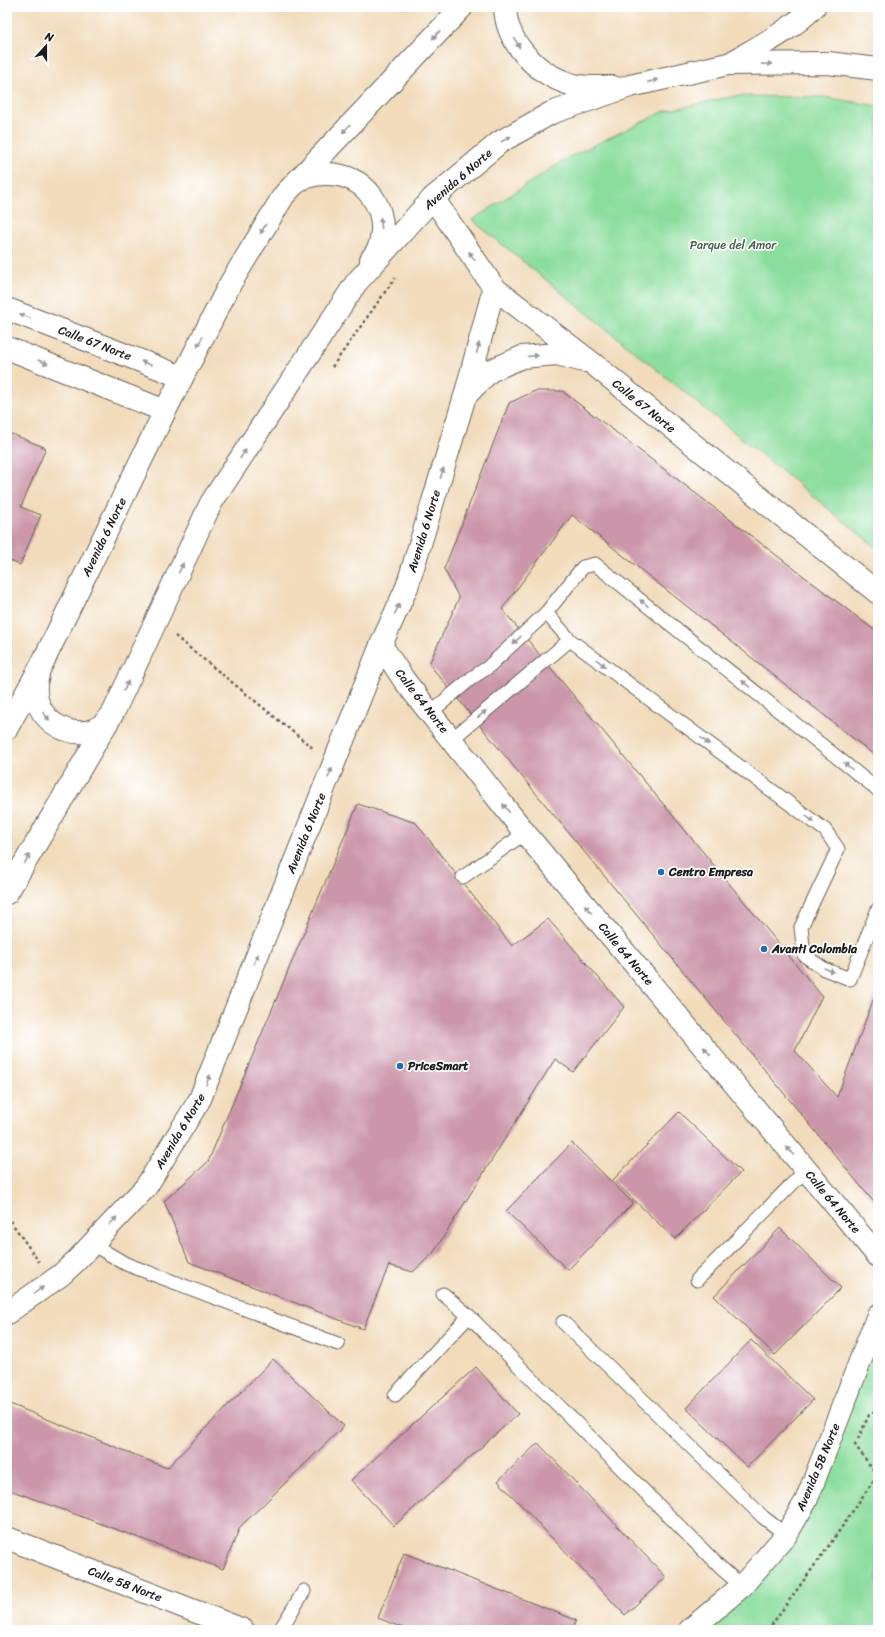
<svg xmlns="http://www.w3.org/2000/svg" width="885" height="1637" font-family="Sriracha,sans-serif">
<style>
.green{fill:#8bdd9d;stroke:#547c5c}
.building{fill:#cb96aa}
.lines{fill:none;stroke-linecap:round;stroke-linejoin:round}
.lane-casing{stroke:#675f54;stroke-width:15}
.street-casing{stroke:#675f54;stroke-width:24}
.secondary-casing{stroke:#675f54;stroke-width:24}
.path{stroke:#675f54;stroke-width:2.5;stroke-dasharray:3 3;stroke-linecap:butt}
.lane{stroke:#fff;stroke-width:13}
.street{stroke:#fff;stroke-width:22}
.secondary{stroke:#fff;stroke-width:22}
.oneway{fill:#999}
.poi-dot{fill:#1f6fb2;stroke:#fff;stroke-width:1.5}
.labels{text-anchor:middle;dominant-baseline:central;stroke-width:3.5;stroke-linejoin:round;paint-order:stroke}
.street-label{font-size:12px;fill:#1c1c1c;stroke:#fff}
.park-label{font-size:12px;fill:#436049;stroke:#fff}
.poi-label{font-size:12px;font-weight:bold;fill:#1c1c1c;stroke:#fff;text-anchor:start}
</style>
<rect width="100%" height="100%" fill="#fff"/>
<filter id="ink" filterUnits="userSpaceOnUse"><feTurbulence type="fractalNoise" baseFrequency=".025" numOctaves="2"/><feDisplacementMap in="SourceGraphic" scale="8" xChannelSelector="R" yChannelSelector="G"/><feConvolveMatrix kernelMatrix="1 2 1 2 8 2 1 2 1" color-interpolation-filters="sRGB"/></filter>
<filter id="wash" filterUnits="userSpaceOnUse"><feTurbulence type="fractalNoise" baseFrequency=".012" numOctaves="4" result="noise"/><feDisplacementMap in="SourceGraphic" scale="16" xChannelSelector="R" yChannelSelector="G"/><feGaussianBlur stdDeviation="0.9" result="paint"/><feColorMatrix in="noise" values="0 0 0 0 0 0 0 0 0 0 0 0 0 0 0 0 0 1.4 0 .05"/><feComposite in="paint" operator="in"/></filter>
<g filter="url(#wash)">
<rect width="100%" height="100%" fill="#f1dbbb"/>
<g class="green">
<polygon points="735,96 824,97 878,106 878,549 472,220 569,157 665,111"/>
<polygon points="878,1315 878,1630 690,1630 786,1535"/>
</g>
<g id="blocks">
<g class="building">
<polygon points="535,391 562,391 878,633 878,758 572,515 502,609 822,996 795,1051 837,1097 878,987 878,1207 429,664 459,598 444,569 509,403"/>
<polygon points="7,432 46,448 21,507 41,515 20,565 7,559"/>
<polygon points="358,804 416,823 512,946 548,919 624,1007 573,1072 555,1059 434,1252 413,1272 389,1265 363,1329 189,1262 164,1201 208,1162"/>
<polygon points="679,1112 741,1172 675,1239 613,1180"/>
<polygon points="572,1143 633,1203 568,1270 506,1211"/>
<polygon points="780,1228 841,1288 775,1355 714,1296"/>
<polygon points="751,1340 813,1400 747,1467 686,1408"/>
<polygon points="273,1359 344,1426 240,1527 223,1569 7,1489 7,1408 10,1404 167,1468"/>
<polygon points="476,1367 518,1414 394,1526 351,1480"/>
<polygon points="538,1443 666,1577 625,1615 498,1481"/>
<polygon points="404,1553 576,1620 572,1630 408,1630 378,1618"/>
</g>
</g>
</g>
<g filter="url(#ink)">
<use href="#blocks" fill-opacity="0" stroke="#675f54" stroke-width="1"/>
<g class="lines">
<g class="lane-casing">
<g id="lane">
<polyline points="431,712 473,677 487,668 546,613"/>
<polyline points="452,739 570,640"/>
<polyline points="878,790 595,564 583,567 546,613 570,640 825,830 838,849 801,927 804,955 824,969 850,979 878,909"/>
<polyline points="463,877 525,833"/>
<polyline points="92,1244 126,1264 338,1344"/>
<polyline points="697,1280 806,1170"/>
<polyline points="443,1294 469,1316 721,1568 742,1586"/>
<polyline points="563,1322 763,1517 786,1535"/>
<polyline points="395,1395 469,1316"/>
<polyline points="280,1630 304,1591"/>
</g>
</g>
<g class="street-casing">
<g id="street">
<polyline points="433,198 494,288 592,363 878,593"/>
<polyline points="7,309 182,377"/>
<polyline points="7,348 165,411"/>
<polyline points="466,395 490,371 522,357 557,354 584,361"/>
<polyline points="381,645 404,680 525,833 878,1256"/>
<polyline points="7,1313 61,1275 77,1260 146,1187 200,1099 381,645 407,587 465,396 494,288"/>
<polyline points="7,1538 243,1630"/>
<polyline points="690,1630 742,1586 786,1535 806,1501 878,1315"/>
</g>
</g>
<g class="secondary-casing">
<g id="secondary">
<path d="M505,7c1,36 32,67 65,77 11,4 31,3 43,3"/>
<path d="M729,64c29,-17 61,-33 85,-57"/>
<path d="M296,183c8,-6 20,-9 29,-9 40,-1 66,35 54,73 -2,5 -6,9 -8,13"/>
<path d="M38,675c-15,47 47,77 72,42"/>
<polyline points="7,728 41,666 165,411 230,284 284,195 462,7"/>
<polyline points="7,893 114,711 211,503 356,283 433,198 500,142 551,113 630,86 728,64 828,63 878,69"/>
</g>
</g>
<g class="path">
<polyline points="332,367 395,278"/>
<polyline points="175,636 314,749"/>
<polyline points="7,926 12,917"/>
<polyline points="7,1216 39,1262"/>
<polyline points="858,1439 869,1415 878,1409"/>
<polyline points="856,1444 855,1445 877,1475"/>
<polyline points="768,1630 835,1537 878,1474"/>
</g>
<use href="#lane" class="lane"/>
<use href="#street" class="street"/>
<use href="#secondary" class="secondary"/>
</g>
<defs><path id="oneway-solid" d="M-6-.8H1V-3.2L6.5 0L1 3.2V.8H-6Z"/></defs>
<g class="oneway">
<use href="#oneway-solid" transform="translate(436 35) rotate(134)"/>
<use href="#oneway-solid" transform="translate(517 43) rotate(62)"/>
<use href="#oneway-solid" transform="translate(767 64) rotate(-1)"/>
<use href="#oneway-solid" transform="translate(653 81) rotate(-13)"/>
<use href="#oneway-solid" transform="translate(346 129) rotate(134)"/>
<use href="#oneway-solid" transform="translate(506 139) rotate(-30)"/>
<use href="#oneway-solid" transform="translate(381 223) rotate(-97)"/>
<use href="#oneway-solid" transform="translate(263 229) rotate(121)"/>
<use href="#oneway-solid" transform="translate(472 256) rotate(-125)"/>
<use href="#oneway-solid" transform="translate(25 316) rotate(-159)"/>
<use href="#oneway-solid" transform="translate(200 342) rotate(117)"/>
<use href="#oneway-solid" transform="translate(478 348) rotate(-75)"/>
<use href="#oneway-solid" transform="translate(533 356) rotate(-5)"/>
<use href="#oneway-solid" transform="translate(43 362) rotate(21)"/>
<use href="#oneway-solid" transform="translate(146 363) rotate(-159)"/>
<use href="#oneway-solid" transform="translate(243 454) rotate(-56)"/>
<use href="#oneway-solid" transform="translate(442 473) rotate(-73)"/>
<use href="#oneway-solid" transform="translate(181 568) rotate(-65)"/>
<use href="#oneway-solid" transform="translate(644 603) rotate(-141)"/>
<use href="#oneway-solid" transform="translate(397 609) rotate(-66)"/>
<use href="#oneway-solid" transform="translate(517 640) rotate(137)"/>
<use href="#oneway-solid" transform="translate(601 663) rotate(37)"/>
<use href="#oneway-solid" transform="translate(746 684) rotate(-141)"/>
<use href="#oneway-solid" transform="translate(126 686) rotate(-65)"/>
<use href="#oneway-solid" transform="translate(482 714) rotate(-40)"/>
<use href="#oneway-solid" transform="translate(46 716) rotate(51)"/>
<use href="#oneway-solid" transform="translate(705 741) rotate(37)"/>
<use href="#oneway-solid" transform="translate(848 766) rotate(-141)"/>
<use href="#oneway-solid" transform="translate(330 773) rotate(-68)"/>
<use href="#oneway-solid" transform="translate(506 808) rotate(-128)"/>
<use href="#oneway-solid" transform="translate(810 819) rotate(37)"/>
<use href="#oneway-solid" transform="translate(27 859) rotate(-60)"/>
<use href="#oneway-solid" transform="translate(588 909) rotate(-130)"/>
<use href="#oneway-solid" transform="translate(256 959) rotate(-68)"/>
<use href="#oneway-solid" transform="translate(829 970) rotate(23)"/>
<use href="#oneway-solid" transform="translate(707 1051) rotate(-130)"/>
<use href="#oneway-solid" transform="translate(208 1080) rotate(-68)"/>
<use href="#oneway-solid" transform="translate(790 1151) rotate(-130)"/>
<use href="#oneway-solid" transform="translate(113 1221) rotate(-46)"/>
<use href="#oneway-solid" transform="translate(39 1290) rotate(-35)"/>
</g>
</g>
<g class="poi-dot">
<circle cx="661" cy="872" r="4"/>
<circle cx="764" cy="949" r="4"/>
<circle cx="400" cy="1066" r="4"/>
</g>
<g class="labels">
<g class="street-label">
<text transform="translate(458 179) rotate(-41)">Avenida 6 Norte</text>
<text transform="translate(95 343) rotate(21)">Calle 67 Norte</text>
<text transform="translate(644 406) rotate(39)">Calle 67 Norte</text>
<text transform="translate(424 531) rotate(-73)">Avenida 6 Norte</text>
<text transform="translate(104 537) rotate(-64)">Avenida 6 Norte</text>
<text transform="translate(422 701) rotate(52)">Calle 64 Norte</text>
<text transform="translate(306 833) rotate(-68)">Avenida 6 Norte</text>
<text transform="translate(626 954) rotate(50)">Calle 64 Norte</text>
<text transform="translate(180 1131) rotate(-59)">Avenida 6 Norte</text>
<text transform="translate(833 1202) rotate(50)">Calle 64 Norte</text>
<text transform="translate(818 1467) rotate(-67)">Avenida 5B Norte</text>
<text transform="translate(125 1584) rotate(21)">Calle 58 Norte</text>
</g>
<g class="park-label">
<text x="733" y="245">Parque del Amor</text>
</g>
<g class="poi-label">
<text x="669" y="872">Centro Empresa</text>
<text x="772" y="949">Avanti Colombia</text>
<text x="408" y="1066">PriceSmart</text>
</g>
</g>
<rect width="885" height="1637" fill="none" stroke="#fff" stroke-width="24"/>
<g transform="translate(46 46) rotate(21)" stroke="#ffffff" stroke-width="3" paint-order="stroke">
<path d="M0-3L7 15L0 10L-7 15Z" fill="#1c1c1c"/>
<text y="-6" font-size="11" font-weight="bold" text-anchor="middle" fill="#1c1c1c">N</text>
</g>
</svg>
